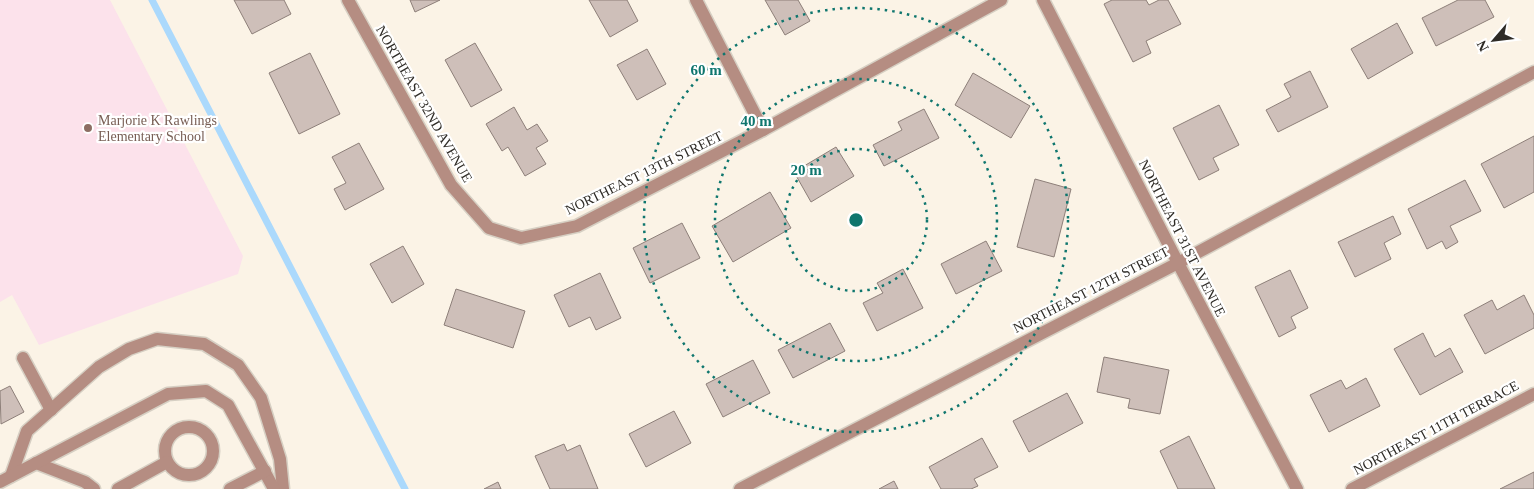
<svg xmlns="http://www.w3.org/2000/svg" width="1534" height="489" font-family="'Times New Roman',serif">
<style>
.education{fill:#fce2eb}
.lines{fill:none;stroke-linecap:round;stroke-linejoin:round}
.stream{stroke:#abd9fc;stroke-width:7}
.building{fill:#cebfb9;stroke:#8d7f79}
.minor-casing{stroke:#d6cfc3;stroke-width:15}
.minor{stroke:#b58d82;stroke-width:12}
.ring{fill:none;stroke:#0f766e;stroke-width:2.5;stroke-dasharray:2.5 5}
.education-dot{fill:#8d6e63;stroke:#fff;stroke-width:2}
.labels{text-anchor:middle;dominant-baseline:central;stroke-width:4.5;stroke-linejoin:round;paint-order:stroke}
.street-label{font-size:14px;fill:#2e2b26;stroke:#fff}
.education-label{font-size:14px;fill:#785e54;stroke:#fff;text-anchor:start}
.centre{fill:#0f766e;stroke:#fff;stroke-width:2.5}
.ring-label{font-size:15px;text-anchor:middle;font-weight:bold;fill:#0f766e;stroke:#fff;stroke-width:4.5;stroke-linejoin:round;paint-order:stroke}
</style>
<rect width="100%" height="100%" fill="#fbf3e6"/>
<polygon class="education" points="0,0 110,0 243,256 238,274 39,345 12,295 0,302"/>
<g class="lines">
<polyline class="stream" points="152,0 405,489"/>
</g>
<g class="building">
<polygon points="234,0 284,0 291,14 252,34"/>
<polygon points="410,0 440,0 415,12"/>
<polygon points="589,0 627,0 638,21 610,37"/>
<polygon points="765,0 798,0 810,21 785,35"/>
<polygon points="1112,0 1146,0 1149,5 1159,0 1168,0 1181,24 1146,41 1151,53 1133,62 1104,4"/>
<polygon points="1458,0 1485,0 1494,17 1436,46 1422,18"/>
<polygon points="1397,23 1413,53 1368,79 1351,49"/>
<polygon points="475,43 502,90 471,107 445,60"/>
<polygon points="647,49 666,84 637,100 617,65"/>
<polygon points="310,53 340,114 299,134 269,73"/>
<polygon points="1310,71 1328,107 1278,132 1266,110 1291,97 1284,84"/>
<polygon points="973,73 1030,106 1011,138 955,105"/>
<polygon points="1219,105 1239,145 1213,158 1219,170 1199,180 1173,128"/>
<polygon points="514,107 527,130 537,124 548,141 536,148 546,164 525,176 508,147 502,151 486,124"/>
<polygon points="924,109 939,138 884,166 873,145 902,130 898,122"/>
<polygon points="1534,136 1534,192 1504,208 1481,164"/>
<polygon points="359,143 384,189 345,210 334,189 346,183 332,157"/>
<polygon points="836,147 854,176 811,202 794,172"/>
<polygon points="1035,179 1071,189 1054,257 1017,247"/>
<polygon points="1465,180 1481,211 1450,226 1458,242 1446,249 1442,241 1427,249 1408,209"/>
<polygon points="770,192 791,228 733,262 712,226"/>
<polygon points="1393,216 1401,234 1384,243 1391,259 1355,277 1338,242"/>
<polygon points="682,223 700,258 650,283 633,248"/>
<polygon points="986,241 1002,271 956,294 941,264"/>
<polygon points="403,246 424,284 392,303 370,264"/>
<polygon points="903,269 923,308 877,331 863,303 883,293 877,283"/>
<polygon points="1290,270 1308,308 1291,317 1296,328 1279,337 1255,287"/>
<polygon points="600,273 621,318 596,330 590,317 569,327 554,295"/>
<polygon points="456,289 525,311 513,348 444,325"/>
<polygon points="1524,295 1534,315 1534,328 1485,354 1464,315 1492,300 1497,310"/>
<polygon points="830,323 845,351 793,378 778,350"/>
<polygon points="1423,333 1435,357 1450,348 1463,372 1420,395 1394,349"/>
<polygon points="1104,357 1169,370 1160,414 1128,408 1130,399 1097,392"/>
<polygon points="753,360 770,393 723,417 706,384"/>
<polygon points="1366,378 1380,406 1329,432 1310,395 1341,380 1346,389"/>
<polygon points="10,386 24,412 1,424 0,391"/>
<polygon points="1067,393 1083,423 1029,452 1013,421"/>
<polygon points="674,411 691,443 646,467 629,434"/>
<polygon points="1189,436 1215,489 1178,489 1160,451"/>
<polygon points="982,438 998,467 974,479 978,486 971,489 941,489 929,467"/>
<polygon points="564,444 567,451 580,445 598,489 550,489 535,456"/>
<polygon points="1534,472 1534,489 1500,489"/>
<polygon points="894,481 898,489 879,489"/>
<polygon points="498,482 501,489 484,489"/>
</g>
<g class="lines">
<g class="minor-casing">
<g id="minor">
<polyline points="348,0 451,185 489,228 521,238 577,226 763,130 1001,0"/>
<polyline points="696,0 763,130"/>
<polyline points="1043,0 1178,263 1297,489"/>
<polyline points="23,358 51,410"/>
<circle cx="189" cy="451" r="24"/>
<polyline points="36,463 85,482 94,489"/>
<polyline points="11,476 27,431 99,367 129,349 157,339 204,344 238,365 261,398 280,459 283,489"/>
<polyline points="0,482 168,394 206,391 228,405 274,489"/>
<polyline points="118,489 167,462"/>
<polyline points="230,489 265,471"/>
<polyline points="740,489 1178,263 1534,72"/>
<polyline points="1352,489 1534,394"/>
</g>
</g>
<use href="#minor" class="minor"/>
</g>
<g class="ring">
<circle cx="856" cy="220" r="71"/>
<circle cx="856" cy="220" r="141"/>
<circle cx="856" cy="220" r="212"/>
</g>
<circle class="education-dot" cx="88" cy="128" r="5"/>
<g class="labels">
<g class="street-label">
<text transform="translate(424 104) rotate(60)">NORTHEAST 32ND AVENUE</text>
<text transform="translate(644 173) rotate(-26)">NORTHEAST 13TH STREET</text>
<text transform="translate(1182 238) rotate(63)">NORTHEAST 31ST AVENUE</text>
<text transform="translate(1091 290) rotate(-27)">NORTHEAST 12TH STREET</text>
<text transform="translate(1436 428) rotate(-28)">NORTHEAST 11TH TERRACE</text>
</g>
<g class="education-label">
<text x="98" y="120">Marjorie K Rawlings<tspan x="98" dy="16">Elementary School</tspan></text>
</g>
</g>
<circle cx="856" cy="220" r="8" class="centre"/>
<g class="ring-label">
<text x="706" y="75">60 m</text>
<text x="756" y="126">40 m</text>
<text x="806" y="175">20 m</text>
</g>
<g transform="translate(1494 40) rotate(242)" stroke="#ffffff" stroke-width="4" paint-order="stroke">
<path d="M0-4L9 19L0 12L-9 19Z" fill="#2e2b26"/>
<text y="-8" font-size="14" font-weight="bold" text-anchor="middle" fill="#2e2b26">N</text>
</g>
</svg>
